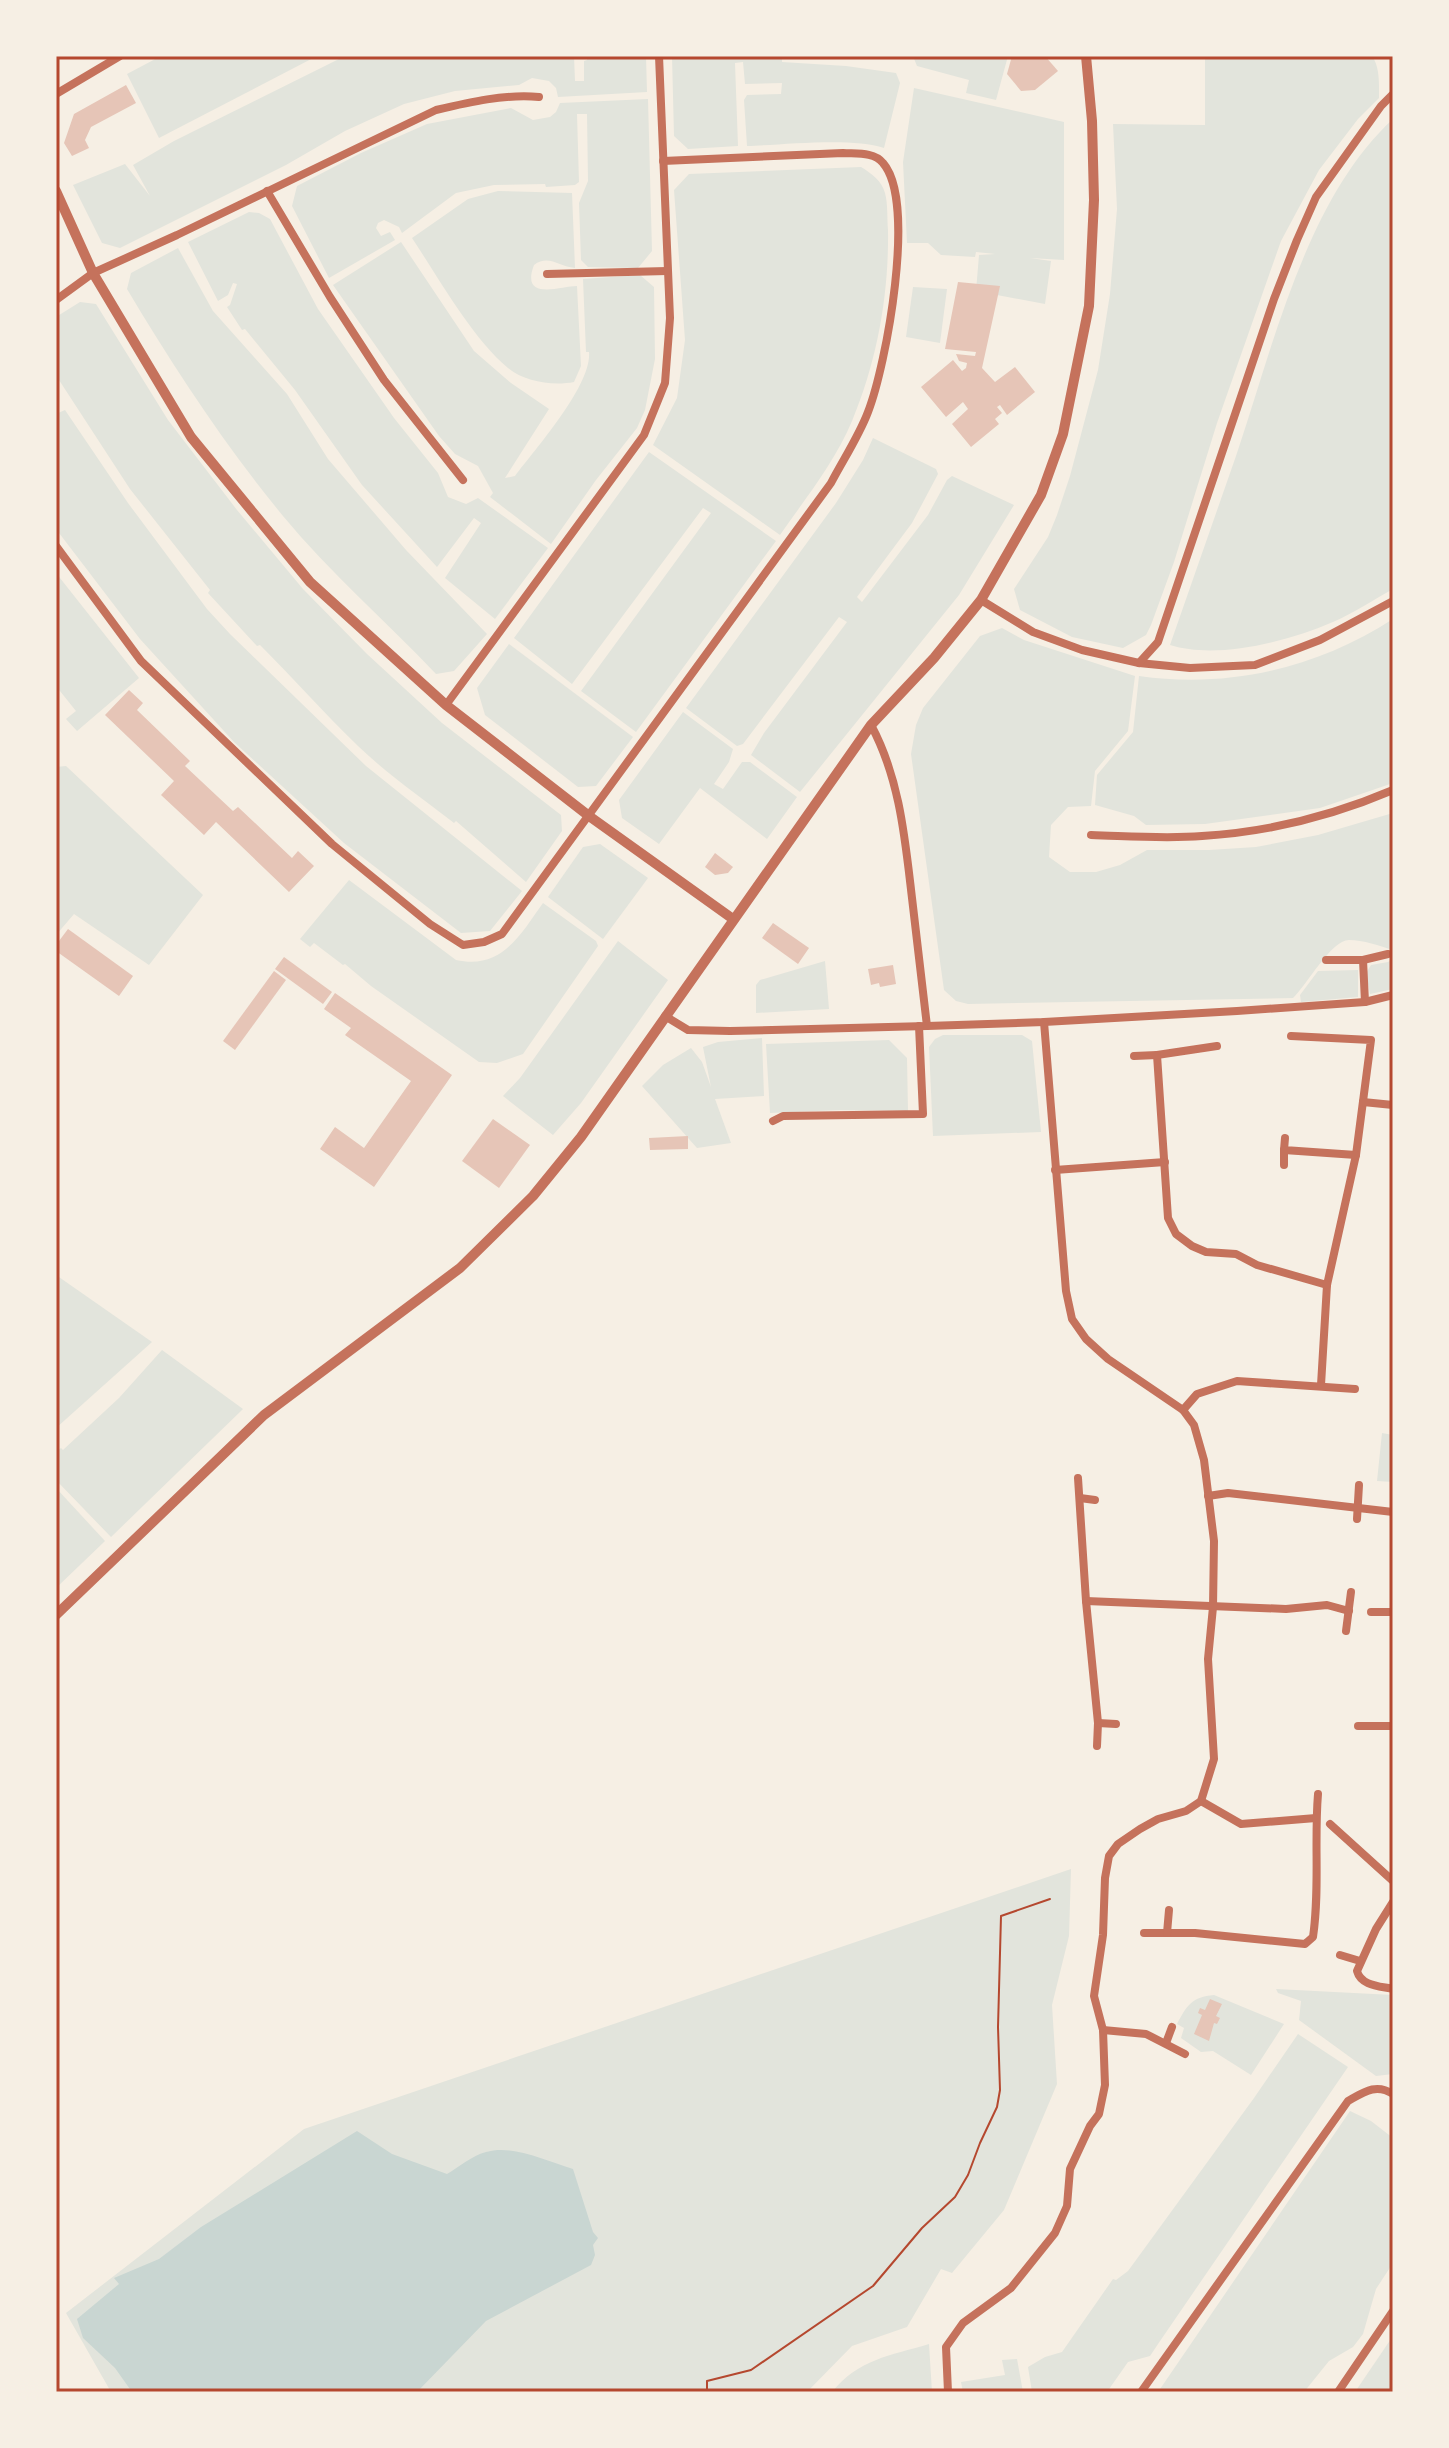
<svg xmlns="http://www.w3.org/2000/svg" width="1449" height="2448" font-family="'Fira Sans Condensed',sans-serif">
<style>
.green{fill:#e2e4dc}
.water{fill:#c9d6d2}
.building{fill:#e6c5b7}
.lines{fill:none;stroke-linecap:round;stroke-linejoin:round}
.path{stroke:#b5482f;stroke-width:2}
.minor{stroke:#c5725c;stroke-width:8}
.tertiary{stroke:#c5725c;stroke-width:10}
.neatline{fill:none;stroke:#b5482f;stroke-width:3}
</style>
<rect width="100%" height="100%" fill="#f6efe4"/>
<g class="green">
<polygon points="161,56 317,56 159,138 127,74"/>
<polygon points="345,56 574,56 575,81 584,81 584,61 587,60 587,56 646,56 647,92 558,97 556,88 549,81 532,78 519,85 455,91 404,104 345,131 286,165 120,248 102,243 73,185 125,164 150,196 133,165 174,141"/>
<path d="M672,56h110v6l64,4 50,7 4,10 -16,65c-32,-11 -101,-3 -137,-2l-3,-46 3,-5 34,-1 1,-11 -37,1 -2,-22 -8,1 3,83 -50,3 -14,-13z"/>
<polygon points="913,56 1008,56 996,100 966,93 969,80 917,66"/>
<path d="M1205,56h167c8,11 7,28 7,42l-21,21 -39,51 -38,71 -64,182 -43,139 -23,63 -5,10 -23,13 -51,-11 -52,-27 -6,-21 34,-52 9,-22 13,-39 28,-106 12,-76 7,-85 -4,-85 92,1z"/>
<polygon points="914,88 1064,122 1064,260 1030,258 1051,261 1045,304 976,291 979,255 995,254 976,252 975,257 941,255 928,243 907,243 903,162"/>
<polygon points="648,99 652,251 638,268 588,267 581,260 579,203 588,181 587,114 577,114 579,182 575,185 546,187 545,184 494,185 456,193 402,233 399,227 384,220 378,223 376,228 381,236 390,232 395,240 329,278 292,206 297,186 361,153 427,124 511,108 533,120 550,117 556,112 560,103"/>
<path d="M1393,119v470c-20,11 -39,24 -60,33 -44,19 -116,38 -163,23 22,-63 44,-126 66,-189 37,-109 70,-257 157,-337z"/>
<path d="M861,167c10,6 21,14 24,26 3,11 2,25 3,37 1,65 -11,131 -36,191 -17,41 -47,78 -72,114l-127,-90 24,-47 8,-58 -11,-150 15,-16z"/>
<path d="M498,191l74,2 3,75c-16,-1 -26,-14 -41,-3 -14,37 27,21 43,21l4,80 -7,16c-21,4 -49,0 -66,-14 -36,-30 -70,-91 -96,-130l56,-39z"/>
<polygon points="249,212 259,213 270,219 318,309 394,418 438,473 448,497 466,504 478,498 548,548 495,619 445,578 481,523 474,518 437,567 362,485 295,390 245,329 242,330 227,307 230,305 237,284 233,283 228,295 218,301 188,242"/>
<path d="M401,242l73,109 37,32 38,26 -44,69 10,-2c21,-28 77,-91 74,-124h-3l-3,-73 57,-4 14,12 1,72 -10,51 -8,18 -41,52 -45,64 -61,-47 3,-4 -15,-27 -23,-12 -16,-18 -106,-151z"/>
<path d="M178,248l35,63 74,83 41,65 78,91 81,84 -33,37 -18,3c-50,-53 -106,-101 -153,-158 -59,-72 -109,-148 -156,-227l4,-16z"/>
<polygon points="913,287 947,289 940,343 906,337"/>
<path d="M80,302l16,2 72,116 69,90 66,79 64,65 75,69 119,92 1,16 -36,51 -70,-61 -2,2c-32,-25 -67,-49 -96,-77 -34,-33 -65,-68 -98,-101l-3,1 -49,-53 2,-3 -80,-101 -71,-109 -3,-5v-58z"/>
<polygon points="65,410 128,503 207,609 230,634 366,766 522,891 490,931 461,933 344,843 234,742 140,639 56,529 56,414"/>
<polygon points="873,438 936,469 938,474 912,523 857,597 862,602 928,515 947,480 952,476 1014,505 959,595 800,792 751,755 764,733 847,622 839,617 743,744 737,746 686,708 836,503 863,460"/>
<polygon points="649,452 776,541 636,732 581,691 711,513 703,508 572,684 514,638"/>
<polygon points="56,573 139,678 77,731 66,719 76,711 56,686"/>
<path d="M1393,619v164l-73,25 -115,16 -59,1 -12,-9 -39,-11 2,-30 36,-43 6,-56c90,13 178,-8 254,-57z"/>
<path d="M1002,628l22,12 111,36 -7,55 -33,40 -4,35 -23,1 -17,18 -2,32 21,15h26l24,-7 27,-15h62l47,-3 62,-12 75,-22v137c-13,-4 -30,-10 -44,-10 -18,0 -42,45 -56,58l-325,6 -12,-3 -12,-11 -33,-236 5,-29 7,-17 57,-72z"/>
<polygon points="509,644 633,737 596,786 578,787 485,715 477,688"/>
<polygon points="683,712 733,749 729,762 714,784 723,789 742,762 750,762 797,797 767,839 700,788 659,844 622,818 619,800"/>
<polygon points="66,766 203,895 149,965 74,914 56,935 56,767"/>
<polygon points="600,844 648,878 603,939 548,897 583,847"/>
<path d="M349,880l107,80c46,10 64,-25 87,-57l53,38 2,5 -75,108 -26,9 -18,-1 -108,-76 -26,-22 -2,1 -29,-22 -4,4 -10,-8z"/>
<polygon points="618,941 668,980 581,1103 553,1135 503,1096 520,1078"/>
<polygon points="1393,959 1393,989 1370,994 1366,973 1371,965 1388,962"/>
<polygon points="825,961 829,1009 756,1013 756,985 760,980"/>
<polygon points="1358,970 1358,997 1301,1002 1300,995 1318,971"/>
<polygon points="943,1035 1022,1035 1032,1041 1041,1132 933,1136 929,1047 935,1039"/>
<polygon points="762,1038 764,1096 715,1099 731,1143 697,1148 642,1086 663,1065 691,1048 702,1062 711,1087 703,1047 718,1042"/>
<polygon points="889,1040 907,1058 908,1111 840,1110 770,1113 766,1044"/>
<polygon points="56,1275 152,1342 56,1428"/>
<polygon points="162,1350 243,1409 111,1537 56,1480 56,1452 61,1448 63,1450 119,1398"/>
<polygon points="1382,1433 1393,1435 1393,1482 1377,1481"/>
<polygon points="56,1488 105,1541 56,1588"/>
<polygon points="1071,1869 1069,1936 1052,2005 1057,2084 1004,2210 952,2273 941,2269 907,2327 852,2346 807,2392 111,2392 66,2313 304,2129"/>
<polygon points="1276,1989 1393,1995 1393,2074 1376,2076 1299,2020 1301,2001 1278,1993"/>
<path d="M1214,1995l70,29 -33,51 -38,-24 -12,1 -20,-14 3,-10 -7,-4c10,-19 15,-27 37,-29z"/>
<polygon points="1298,2034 1348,2067 1158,2344 1150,2356 1128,2362 1107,2392 1032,2392 1028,2367 1045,2357 1062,2352 1113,2279 1116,2280 1128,2271 1254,2098"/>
<polygon points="1350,2111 1371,2121 1393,2138 1393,2263 1376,2289 1363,2334 1353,2347 1329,2361 1304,2392 1158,2392"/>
<polygon points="1393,2336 1393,2392 1355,2392"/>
<path d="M929,2344l3,48h-100c27,-33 57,-36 97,-48z"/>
<polygon points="1017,2359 1023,2392 963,2392 961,2382 1005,2375 1002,2360"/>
</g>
<path class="water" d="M357,2131l35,23 55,20c12,-7 26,-19 39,-22 27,-8 60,9 87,17l20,63 5,6 -5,7 2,10 -4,10 -105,56 -69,71h-285l-17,-24 -32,-30 -6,-19 42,-35 -5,-6 45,-19 42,-32z"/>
<g class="building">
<polygon points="1012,56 1045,56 1058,71 1035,90 1021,91 1007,74"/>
<polygon points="126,85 136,103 91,127 85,140 89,148 72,156 64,143 74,114"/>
<polygon points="958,282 1000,286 982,368 995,382 1015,367 1035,392 1007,415 1000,405 997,407 1002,413 995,419 999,424 971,447 952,424 968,409 963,402 946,417 921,387 953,360 962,371 966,368 967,363 959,361 956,354 975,356 976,352 945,349"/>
<polygon points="129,690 143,703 137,710 190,761 185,766 233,811 238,807 292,858 298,851 314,866 289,892 216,822 204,835 161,795 174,781 105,715"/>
<polygon points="715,853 733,867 728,873 715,875 705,867"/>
<polygon points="773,923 809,948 798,964 762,938"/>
<polygon points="68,929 133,976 119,996 56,951 56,945"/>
<polygon points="284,957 332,992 323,1004 275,969"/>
<polygon points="893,965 896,984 880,987 879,983 871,985 868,969"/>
<polygon points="274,971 286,980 235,1050 223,1041"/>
<polygon points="335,993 452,1075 374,1187 320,1149 335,1127 364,1148 411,1081 345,1035 351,1028 324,1009"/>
<polygon points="493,1119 530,1145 499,1188 462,1161"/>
<polygon points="688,1136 688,1149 650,1150 649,1138"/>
<polygon points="1210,1999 1222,2004 1216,2016 1220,2018 1217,2024 1214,2023 1209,2041 1194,2034 1202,2015 1198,2013 1200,2008 1205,2010"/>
</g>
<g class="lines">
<polyline class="path" points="707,2392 707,2381 751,2370 873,2286 922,2228 955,2197 968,2175 980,2143 997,2107 1000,2090 998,2027 1001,1916 1050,1899"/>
<g class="minor">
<polyline points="56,94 120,56"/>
<polyline points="267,191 330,297 384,380 463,480"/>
<polyline points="547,274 667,271"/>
<path d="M56,300l37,-27 84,-38 259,-125c34,-8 68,-16 103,-13"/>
<path d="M56,546l85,115 191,183 98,80 33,21 21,-3 18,-8 329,-451c12,-23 28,-47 37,-71 18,-46 49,-210 15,-249 -9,-11 -26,-9 -40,-10l-180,8"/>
<polyline points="981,600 1033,632 1082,650 1139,663 1190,668 1255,665 1320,640 1393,601"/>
<polyline points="1139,663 1158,642 1274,299 1297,240 1316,197 1381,106 1393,94"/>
<polyline points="446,705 644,435 665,383 670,318 659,56"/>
<path d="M871,725c29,54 34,114 41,173 5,43 10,86 15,128"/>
<path d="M1091,835c36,1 74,4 111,1 66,-4 130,-20 191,-46"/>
<polyline points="1326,960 1363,960 1388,954"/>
<polyline points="1363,960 1365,1002"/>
<polyline points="665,1016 688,1030 730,1031 927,1026 1044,1022 1237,1011 1365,1002 1393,995"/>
<polyline points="1291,1036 1371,1040 1356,1155 1327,1285 1321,1385"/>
<polyline points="1217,1046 1157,1055 1168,1218 1176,1234 1192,1246 1206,1252 1236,1254 1257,1265 1327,1285"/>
<polyline points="1134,1056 1157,1055"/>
<polyline points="1363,1102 1393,1105"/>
<polyline points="773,1121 783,1116 923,1114 919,1026"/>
<polyline points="1285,1138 1284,1150 1356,1155"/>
<polyline points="1284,1165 1284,1150"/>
<polyline points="1055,1170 1165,1162"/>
<polyline points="1183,1410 1197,1394 1237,1381 1355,1389"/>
<polyline points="1078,1478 1086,1601 1098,1723 1097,1746"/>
<polyline points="1208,1496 1228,1493 1393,1512"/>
<polyline points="1080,1498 1095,1500"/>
<polyline points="1357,1519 1359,1485"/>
<polyline points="1086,1601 1286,1609 1327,1605 1349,1611"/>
<polyline points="1371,1612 1393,1612"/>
<polyline points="1346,1631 1351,1592"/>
<polyline points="1098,1723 1116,1724"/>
<polyline points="1358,1726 1393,1726"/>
<polyline points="1201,1801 1241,1824 1316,1818"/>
<polyline points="1330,1824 1393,1881"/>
<path d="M1393,1902l-17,27 -19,42c4,15 23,15 36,18"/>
<path d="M1144,1933h51l110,11 8,-7c7,-48 1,-95 5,-143"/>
<polyline points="1167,1933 1169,1910"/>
<polyline points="1340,1955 1360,1961"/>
<polyline points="1103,2030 1146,2034 1185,2054"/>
<polyline points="1166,2043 1172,2027"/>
<polyline points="948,2392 946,2347 963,2323 1011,2288 1055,2233 1067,2206 1070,2169 1090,2126 1099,2114 1105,2085 1103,2030 1094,1996 1103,1935 1105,1878 1109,1856 1118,1844 1140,1829 1158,1819 1186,1811 1201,1801 1214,1759 1208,1659 1213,1607 1214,1541 1204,1460 1194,1425 1183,1410 1108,1359 1086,1339 1072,1319 1066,1291 1044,1022"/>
<path d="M1141,2392l207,-291c16,-9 28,-18 45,-7"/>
<polyline points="1338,2392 1393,2311"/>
</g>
<g class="tertiary">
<polyline points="56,191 93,273 191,437 310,582 446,705 589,816 733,919"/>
<polyline points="56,1615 264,1415 460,1268 533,1196 581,1137 871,725 934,658 981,600 1041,495 1063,434 1089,306 1094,200 1092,121 1086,56"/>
</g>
</g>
<rect width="1449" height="2448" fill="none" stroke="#f6efe4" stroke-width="116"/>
<rect x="58" y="58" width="1333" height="2332" class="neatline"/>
</svg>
